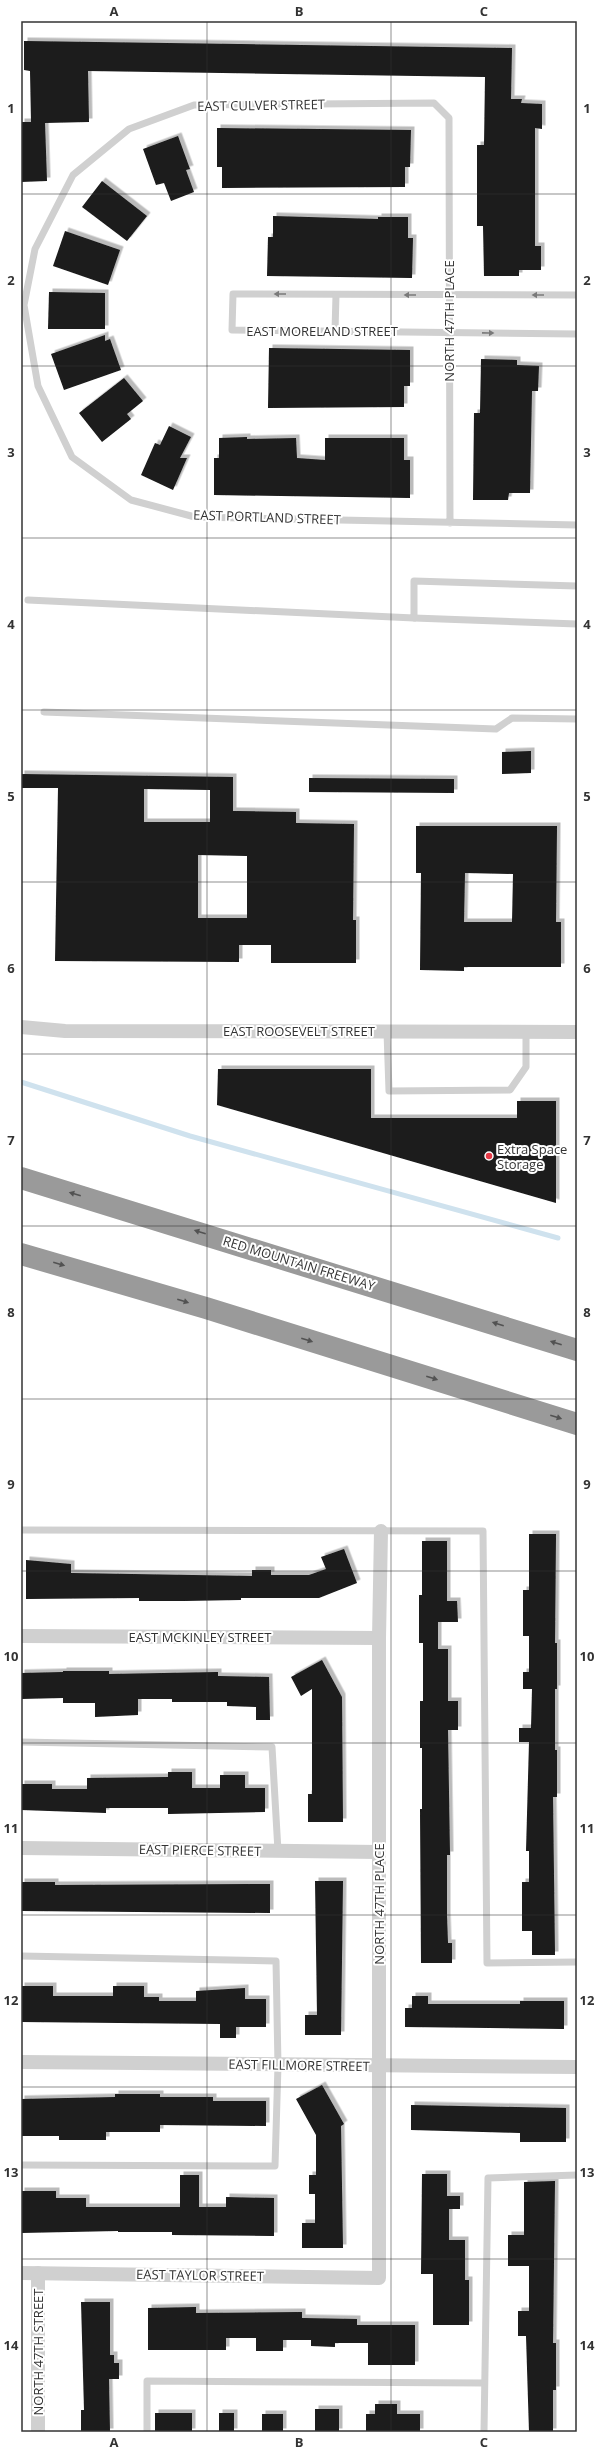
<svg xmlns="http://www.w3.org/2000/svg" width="598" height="2453" font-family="'Open Sans',sans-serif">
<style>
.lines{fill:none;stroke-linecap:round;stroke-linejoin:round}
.stream{stroke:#cfe2ee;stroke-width:5}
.building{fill:#1a1a1a;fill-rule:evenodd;filter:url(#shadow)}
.lane{stroke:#d0d0d0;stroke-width:7}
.street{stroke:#d0d0d0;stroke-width:14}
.highway{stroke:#9a9a9a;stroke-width:22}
.oneway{fill:#7a7a7a}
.oneway2{fill:#525252}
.grid{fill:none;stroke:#333;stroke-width:1;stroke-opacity:0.55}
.poi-dot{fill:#e63946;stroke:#fff;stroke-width:1.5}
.labels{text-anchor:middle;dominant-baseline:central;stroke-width:4;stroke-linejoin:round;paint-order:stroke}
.street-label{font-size:13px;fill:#333;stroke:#fff}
.poi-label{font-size:13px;fill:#333;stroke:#fff;text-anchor:start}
.neatline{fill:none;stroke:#333;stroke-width:1.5}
.grid-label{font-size:13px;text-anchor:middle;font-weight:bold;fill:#333}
</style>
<defs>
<filter id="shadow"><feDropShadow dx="3.5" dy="-3.5" stdDeviation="0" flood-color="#0004"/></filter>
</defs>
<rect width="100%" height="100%" fill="#fff"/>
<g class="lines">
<polyline class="stream" points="21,1082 190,1136 558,1238"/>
</g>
<g class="building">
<polygon points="24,41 512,48 511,99 522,99 521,103 542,104 542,129 535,128 535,246 541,246 541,270 519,270 519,276 484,276 483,226 477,226 477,145 484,145 485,77 88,71 89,122 45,123 47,181 21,182 21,122 31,122 30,71 24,70"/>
<polygon points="217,128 411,130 410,167 405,167 405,187 222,188 222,167 217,167"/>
<polygon points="178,136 190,169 186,170 194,192 171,201 164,183 156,185 143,149"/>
<polygon points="102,181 147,216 127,241 82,207"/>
<polygon points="273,216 378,219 378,217 408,217 408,238 413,238 412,278 267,276 268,237 273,237"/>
<polygon points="65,231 120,250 108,285 53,266"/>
<polygon points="49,292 105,293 105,329 48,329"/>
<polygon points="105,335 105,341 110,339 121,370 64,390 51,354"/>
<polygon points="269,348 410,350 410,386 404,386 404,407 268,408"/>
<polygon points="481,359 517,360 517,365 539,366 538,391 532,391 530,493 509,493 508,500 473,500 474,413 480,413"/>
<polygon points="124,378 143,401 127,414 131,419 102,442 79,413"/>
<polygon points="169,426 191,437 180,458 187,458 173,490 141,475 155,443 160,445"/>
<polygon points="247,437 247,439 296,438 297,458 325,460 325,438 404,438 404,460 410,460 410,498 214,495 214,458 219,458 219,438"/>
<polygon points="531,751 531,773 502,774 502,752"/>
<path d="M21,774l212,3v34l63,1v11l58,1 -1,96h3v43h-85v-18h-32v17l-184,-1 3,-173h-37zM144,789l66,1v32h-66zM198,855l49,1v62h-49z"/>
<polygon points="309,778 454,779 454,793 309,792"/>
<path d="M416,826h141l-1,96h5v45h-97v4l-44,-1 1,-97h-5zM465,873l48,1 -1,48h-48z"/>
<polygon points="218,1069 371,1069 371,1118 517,1118 517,1101 556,1101 556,1203 217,1105"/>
<polygon points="529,1534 556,1534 555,1643 557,1643 557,1689 555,1689 555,1750 557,1750 557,1797 553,1797 555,1955 532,1955 532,1931 522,1931 522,1882 529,1882 529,1851 526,1851 529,1742 519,1742 519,1728 531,1728 532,1689 523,1689 523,1672 529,1672 529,1636 523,1636 523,1590 529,1590"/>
<polygon points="422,1541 447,1541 447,1601 457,1601 458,1622 438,1622 438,1649 448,1649 448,1701 458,1701 458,1730 448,1730 450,1855 447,1855 447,1916 448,1943 452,1943 452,1963 421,1963 420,1809 422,1809 422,1748 420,1748 420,1701 423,1701 423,1643 419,1643 419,1595 422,1595"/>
<polygon points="344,1549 357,1583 319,1598 241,1598 241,1600 184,1601 139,1601 139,1598 26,1599 26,1560 71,1564 71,1573 252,1576 252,1570 271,1570 271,1575 309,1575 326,1569 321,1557"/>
<polygon points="322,1660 342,1697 343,1822 308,1822 308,1794 312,1794 312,1689 301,1696 291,1677"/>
<polygon points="63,1671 109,1671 109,1674 218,1672 218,1676 269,1677 270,1720 256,1720 256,1707 227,1706 227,1702 172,1702 172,1699 138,1699 138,1715 95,1717 95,1703 63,1703 63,1698 21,1699 21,1673 63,1672"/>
<polygon points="168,1772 192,1772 192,1788 220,1788 220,1775 245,1775 245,1788 265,1788 265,1812 168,1814 168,1808 106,1808 106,1813 21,1810 21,1784 52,1784 52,1789 87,1789 87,1778 168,1777"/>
<polygon points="315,1881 343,1881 341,2035 305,2035 305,2015 317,2015"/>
<polygon points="21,1882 55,1882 55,1885 270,1884 270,1913 21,1911"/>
<polygon points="21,1986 53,1986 53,1996 113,1996 113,1986 144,1986 144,1997 159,1997 159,2001 196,2001 196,1991 245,1988 245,1999 266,1999 266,2027 236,2027 236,2038 220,2038 220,2024 21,2022"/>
<polygon points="412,1996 428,1996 428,2004 520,2004 520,2001 564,2001 564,2029 405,2027 405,2008 412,2008"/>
<polygon points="322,2085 344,2124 341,2126 343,2248 302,2248 302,2223 315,2223 315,2194 309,2194 309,2175 316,2175 316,2135 296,2099"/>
<polygon points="115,2094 160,2094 160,2097 213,2097 213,2101 266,2101 266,2126 160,2125 160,2132 106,2132 106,2140 59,2140 59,2136 21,2136 21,2099 115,2097"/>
<polygon points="411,2105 566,2108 566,2142 520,2142 520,2133 411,2130"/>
<polygon points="422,2174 447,2174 447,2196 460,2196 460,2209 449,2209 449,2240 465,2240 465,2280 469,2280 469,2325 433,2325 433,2274 421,2274"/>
<polygon points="180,2175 199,2175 199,2207 226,2207 226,2197 274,2198 274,2236 172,2235 172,2232 118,2232 118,2231 21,2233 21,2191 56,2191 56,2198 86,2198 86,2207 180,2207"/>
<polygon points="555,2181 553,2343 556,2343 556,2390 553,2390 553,2432 529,2432 526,2336 518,2336 518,2311 529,2311 529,2266 508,2266 508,2235 524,2235 524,2182"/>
<polygon points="81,2302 110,2302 110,2355 114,2355 114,2363 119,2363 119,2379 109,2379 110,2432 81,2432 81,2410 84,2410"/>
<polygon points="196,2307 196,2313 302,2312 302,2318 357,2319 357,2325 415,2325 415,2365 368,2365 368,2343 335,2343 335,2347 311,2346 311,2340 283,2340 283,2351 256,2351 256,2338 226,2338 226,2350 148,2350 148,2308"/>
<polygon points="375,2404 397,2404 397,2414 420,2414 420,2432 366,2432 366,2414 375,2414"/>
<rect x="315" y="2409" width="24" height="23"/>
<rect x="155" y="2413" width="37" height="19"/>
<rect x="219" y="2413" width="15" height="19"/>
<rect x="262" y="2414" width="21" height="18"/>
</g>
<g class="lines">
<g class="lane">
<polyline points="577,295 233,294 232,330 577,334"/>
<polyline points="335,331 336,295"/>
<polyline points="450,523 449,118 434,103 194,105 129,129 73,175 35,249 24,305 38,386 72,457 131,500 195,517 577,525"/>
<polyline points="28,600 414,618 414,581 577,586"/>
<polyline points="414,618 577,624"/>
<polyline points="44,712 496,729 512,718 577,719"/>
<polyline points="387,1032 389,1091 510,1090 526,1067 526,1032"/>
<polyline points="21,1530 483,1531 487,1963 577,1962"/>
<polyline points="21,1742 272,1747 278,1851"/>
<polyline points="21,1956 276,1961 278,2065 275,2166 21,2165"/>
<polyline points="147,2432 147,2381 484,2383"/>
<polyline points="484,2432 488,2178 577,2175"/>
</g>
<g class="street">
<polyline points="21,1027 65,1031 577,1032"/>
<polyline points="21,1636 379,1638"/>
<polyline points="21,1848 379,1852"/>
<polyline points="21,2062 577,2067"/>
<polyline points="21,2273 379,2278 379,1638 381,1531"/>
<polyline points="38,2273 38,2432"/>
</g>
<g class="highway">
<polyline points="21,1178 577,1350"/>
<polyline points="21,1254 206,1308 577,1424"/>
</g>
</g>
<defs><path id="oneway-solid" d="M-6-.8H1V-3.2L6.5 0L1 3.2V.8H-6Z"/></defs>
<g class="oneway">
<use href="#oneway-solid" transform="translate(280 294) rotate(-180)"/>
<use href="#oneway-solid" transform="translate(410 295) rotate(-180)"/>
<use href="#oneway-solid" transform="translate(538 295) rotate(-180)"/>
<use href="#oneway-solid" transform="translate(488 333) rotate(1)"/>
</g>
<g class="oneway2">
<use href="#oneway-solid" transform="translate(75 1194) rotate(-164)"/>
<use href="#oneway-solid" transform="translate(200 1232) rotate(-163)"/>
<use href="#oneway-solid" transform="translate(59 1264) rotate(16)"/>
<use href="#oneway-solid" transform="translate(183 1301) rotate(17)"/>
<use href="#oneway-solid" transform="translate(498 1324) rotate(-163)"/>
<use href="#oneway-solid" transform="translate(307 1340) rotate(17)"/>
<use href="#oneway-solid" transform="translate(556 1343) rotate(-162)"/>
<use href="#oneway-solid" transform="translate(432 1378) rotate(17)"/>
<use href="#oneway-solid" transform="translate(556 1417) rotate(17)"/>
</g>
<path class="grid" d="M207,21v2411M391,21v2411M21,194h556M21,366h556M21,538h556M21,710h556M21,882h556M21,1054h556M21,1226h556M21,1399h556M21,1571h556M21,1743h556M21,1915h556M21,2087h556M21,2259h556"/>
<circle class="poi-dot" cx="489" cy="1156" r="4"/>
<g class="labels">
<g class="street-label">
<text transform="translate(261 105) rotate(-1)">EAST CULVER STREET</text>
<text transform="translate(449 321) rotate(-90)">NORTH 47TH PLACE</text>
<text x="322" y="331">EAST MORELAND STREET</text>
<text transform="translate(267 517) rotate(2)">EAST PORTLAND STREET</text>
<text x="299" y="1031">EAST ROOSEVELT STREET</text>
<text transform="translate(299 1263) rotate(17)">RED MOUNTAIN FREEWAY</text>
<text x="200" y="1637">EAST MCKINLEY STREET</text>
<text transform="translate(200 1850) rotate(1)">EAST PIERCE STREET</text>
<text transform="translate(379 1904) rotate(-90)">NORTH 47TH PLACE</text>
<text transform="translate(299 2065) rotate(1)">EAST FILLMORE STREET</text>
<text transform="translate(200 2275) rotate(1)">EAST TAYLOR STREET</text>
<text transform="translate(38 2352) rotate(-90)">NORTH 47TH STREET</text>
</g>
<g class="poi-label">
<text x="497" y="1149">Extra Space<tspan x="497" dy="15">Storage</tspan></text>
</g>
</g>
<rect width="598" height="2453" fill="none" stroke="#ffffff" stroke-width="44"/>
<rect x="22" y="22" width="554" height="2409" class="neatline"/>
<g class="grid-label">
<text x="114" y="16">A</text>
<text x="299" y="16">B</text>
<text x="484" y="16">C</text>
<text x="11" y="113">1</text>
<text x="587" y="113">1</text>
<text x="11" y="285">2</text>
<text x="587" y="285">2</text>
<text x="11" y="457">3</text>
<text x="587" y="457">3</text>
<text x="11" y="629">4</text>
<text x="587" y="629">4</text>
<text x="11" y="801">5</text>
<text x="587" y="801">5</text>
<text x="11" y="973">6</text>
<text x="587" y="973">6</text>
<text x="11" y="1145">7</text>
<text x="587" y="1145">7</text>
<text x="11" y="1317">8</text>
<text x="587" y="1317">8</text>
<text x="11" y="1489">9</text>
<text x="587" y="1489">9</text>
<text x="11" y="1661">10</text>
<text x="587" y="1661">10</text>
<text x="11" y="1833">11</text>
<text x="587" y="1833">11</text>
<text x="11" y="2005">12</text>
<text x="587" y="2005">12</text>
<text x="11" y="2177">13</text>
<text x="587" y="2177">13</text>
<text x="11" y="2350">14</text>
<text x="587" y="2350">14</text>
<text x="114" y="2447">A</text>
<text x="299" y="2447">B</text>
<text x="484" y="2447">C</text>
</g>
</svg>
